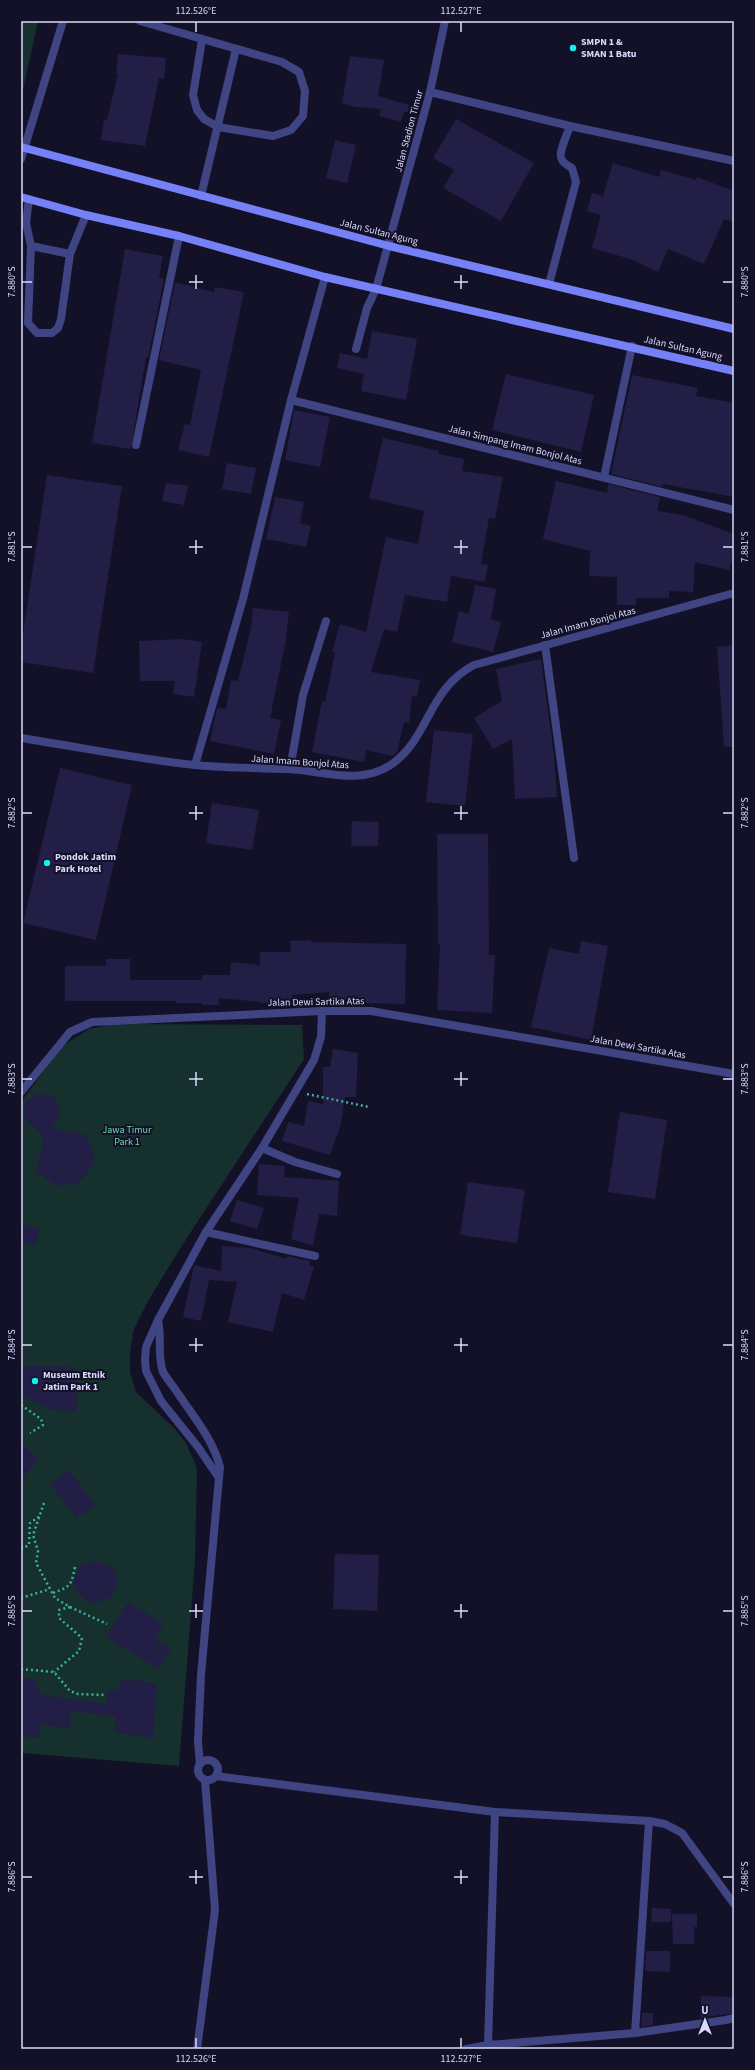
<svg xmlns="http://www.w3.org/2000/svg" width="755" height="2070" font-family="'Source Sans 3',sans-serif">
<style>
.green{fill:#15302d}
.building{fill:#231e46}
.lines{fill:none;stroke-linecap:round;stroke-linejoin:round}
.path{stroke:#38b29e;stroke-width:2.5;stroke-dasharray:2 3;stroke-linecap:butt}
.service{stroke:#3f4483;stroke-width:8}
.minor{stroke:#3f4483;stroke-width:8}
.secondary{stroke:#7680f7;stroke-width:8}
.ticks{fill:none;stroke:#dad9fd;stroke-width:1.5}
.poi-dot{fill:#12f0f0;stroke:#131127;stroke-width:1.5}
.labels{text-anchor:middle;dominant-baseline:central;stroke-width:4;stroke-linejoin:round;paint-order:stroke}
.poi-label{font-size:10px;font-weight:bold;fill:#dad9fd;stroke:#131127;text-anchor:start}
.street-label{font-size:10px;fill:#dad9fd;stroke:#131127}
.park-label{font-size:10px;fill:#69d9b2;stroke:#131127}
.neatline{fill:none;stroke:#dad9fd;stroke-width:1.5}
.ticks-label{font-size:10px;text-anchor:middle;fill:#dad9fd}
</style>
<rect width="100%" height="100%" fill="#131127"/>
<g class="green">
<polygon points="21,21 38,21 21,99"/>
<polygon points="114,1024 302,1025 304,1059 181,1247 148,1301 133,1331 130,1355 130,1372 136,1392 175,1429 186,1443 197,1468 195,1561 179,1766 21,1753 21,1102 61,1047 89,1029"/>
</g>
<g class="building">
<polygon points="118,54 166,58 164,79 159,78 145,146 101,140 104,119 107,120 118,74 116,74"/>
<polygon points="350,56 384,60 378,96 409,105 408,112 404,112 401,122 379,116 381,109 355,107 342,103"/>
<polygon points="456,119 534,163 501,221 443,188 454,170 433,158"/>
<polygon points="335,140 356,145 347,183 326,178"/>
<polygon points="613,163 659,177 661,170 696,180 697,177 734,191 734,222 724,219 704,264 668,249 658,272 630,259 592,248 601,215 587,211 592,193 603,196"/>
<polygon points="125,249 163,256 159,278 164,279 148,358 146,357 131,449 92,443"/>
<polygon points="175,282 214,292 215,287 244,292 209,457 178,450 185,424 190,425 201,370 159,360"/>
<polygon points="372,331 417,339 406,400 361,391 364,374 337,368 340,353 367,359"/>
<polygon points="506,374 594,395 581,452 492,430"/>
<polygon points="632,375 698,388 696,396 734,403 734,497 663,484 663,487 611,474"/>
<polygon points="294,410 330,417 320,467 285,460"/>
<polygon points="383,438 439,451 438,454 464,459 462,471 503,477 495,519 489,518 481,564 488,565 485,582 451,576 447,602 405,595 397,632 384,629 371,672 420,680 417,697 412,696 409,723 404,722 397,752 393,756 366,750 364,762 312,752 322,701 325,702 335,653 332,652 340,624 366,632 386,537 418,544 424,511 369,498"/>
<polygon points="227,463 256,468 251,494 222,489"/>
<polygon points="47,475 122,486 93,673 21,662 21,647"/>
<polygon points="556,481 607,493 608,484 660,497 657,511 683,515 734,534 734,553 729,570 695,562 693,592 669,591 669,598 636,598 636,605 617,605 617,577 589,576 590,551 543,539"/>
<polygon points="166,483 188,486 184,505 162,501"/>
<polygon points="275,497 304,502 300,523 311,526 306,547 266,539"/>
<polygon points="475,585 496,589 491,619 501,622 493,652 452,642 459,611 469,614"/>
<polygon points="253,608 289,612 286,639 270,718 281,720 274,754 210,741 217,708 226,709 231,680 238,681 251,628"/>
<polygon points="182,639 202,642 194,697 173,694 175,681 140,681 139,641"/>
<polygon points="734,645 734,747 724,747 717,647"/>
<polygon points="541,659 554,755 557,797 515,799 512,739 493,749 474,718 502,701 496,669"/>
<polygon points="434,730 473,734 465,806 426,802"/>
<polygon points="60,768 132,785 96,940 23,923"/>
<polygon points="212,803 259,810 252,850 206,843"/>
<polygon points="352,821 379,822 378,846 351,846"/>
<polygon points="437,834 488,834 489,955 495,955 492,1013 437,1010 440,944 438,944"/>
<polygon points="311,940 311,942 406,944 405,1004 329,1002 329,992 292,995 292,1003 260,1003 260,1002 219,998 219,1005 202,1005 202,1003 176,1003 176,1001 65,1001 65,966 106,966 106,959 130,959 130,980 202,980 202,975 230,975 231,962 260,965 260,952 291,952 290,941"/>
<polygon points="581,941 608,946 591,1040 531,1027 549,948 579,954"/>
<polygon points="333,1049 358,1053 356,1097 345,1097 341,1124 330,1155 282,1141 288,1122 304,1126 308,1101 323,1104 323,1067 330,1067"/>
<polygon points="38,1093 54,1097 61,1112 52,1128 85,1134 92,1148 95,1159 89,1171 79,1182 69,1185 56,1185 36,1172 44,1136 24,1118 25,1103"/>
<polygon points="620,1112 667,1120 655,1199 608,1192"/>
<polygon points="259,1164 285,1166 284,1177 339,1181 337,1216 319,1214 313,1246 291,1239 299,1198 257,1195"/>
<polygon points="468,1182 525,1190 517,1243 460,1235"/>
<polygon points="237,1200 264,1208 257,1229 230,1221"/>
<polygon points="21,1224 40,1229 35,1246 21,1241"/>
<polygon points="222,1246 250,1248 287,1259 287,1256 310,1261 309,1265 314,1267 304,1300 282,1293 273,1332 228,1322 237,1282 209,1280 201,1321 183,1317 194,1265 221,1271"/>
<polygon points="21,1366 76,1367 77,1411 51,1410 29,1398 21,1398"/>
<polygon points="21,1442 38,1459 21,1480"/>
<polygon points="69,1470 95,1505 76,1518 50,1484"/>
<polygon points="335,1554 379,1555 377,1611 333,1609"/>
<polygon points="96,1561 110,1566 116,1572 117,1580 113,1596 96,1603 88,1601 79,1594 74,1587 74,1579 80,1565"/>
<polygon points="128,1602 164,1624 155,1639 171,1648 159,1669 106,1637"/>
<polygon points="21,1677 35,1680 41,1695 107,1704 108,1690 116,1691 121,1681 128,1679 157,1684 153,1738 114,1732 116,1717 71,1711 70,1729 40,1724 39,1738 21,1736"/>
<polygon points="652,1908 671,1909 671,1922 651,1922"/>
<polygon points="672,1914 697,1914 697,1927 694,1927 694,1944 673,1944"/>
<polygon points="646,1951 670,1951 670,1972 645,1971"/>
<polygon points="701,1996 734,1997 734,2013 700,2018"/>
<polygon points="642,2013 653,2013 653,2025 641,2027"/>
</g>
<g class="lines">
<g class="path">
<polyline points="307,1094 369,1107"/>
<polyline points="21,1405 41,1419 43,1425 30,1433"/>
<polyline points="44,1503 33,1535 38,1551 36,1563 55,1598 70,1607 59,1610 59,1618 82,1638 79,1651 54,1672"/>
<polyline points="21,1549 29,1545 30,1523 40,1516"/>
<path d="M53,1593c18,-7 18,-7 22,-26"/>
<polyline points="21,1598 50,1589"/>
<polyline points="70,1607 107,1624"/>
<polyline points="21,1669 54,1672 70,1691 78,1694 105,1695"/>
</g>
<g class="service">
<polyline points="140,21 282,62 299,72 305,91 303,116 291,130 273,136 218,127 204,119 197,110 193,95 202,40"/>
<polyline points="201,196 236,49"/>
<polyline points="29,199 26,223 31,246 70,254"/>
<polyline points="31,246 28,323 37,333 52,333 58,328 61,319 70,254 86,215"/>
<path d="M549,284l27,-102 -4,-14c-3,-2 -8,-4 -10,-8 -5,-6 6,-27 8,-34"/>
<polyline points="356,349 367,308 376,289"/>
<polyline points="21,1092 70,1032 92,1022 322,1011"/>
</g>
<g class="minor">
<polyline points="430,92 570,126 734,161"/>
<polyline points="21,159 63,21"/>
<polyline points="376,289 430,92 445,21"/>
<polyline points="291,400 734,510"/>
<polyline points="136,445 179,236"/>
<polyline points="604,477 632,346"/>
<polyline points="545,645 574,858"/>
<path d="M21,738c58,9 116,21 174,27 31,3 62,3 94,4 34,2 72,17 103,-5 37,-26 36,-75 82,-99l260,-72"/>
<polyline points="195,765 243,599 291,400 325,277"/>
<polyline points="290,769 303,695 326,621"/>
<polyline points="262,1148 295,1162 337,1174"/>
<polyline points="206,1232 315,1256"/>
<path d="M158,1320c4,16 -1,36 5,52 4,7 10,14 14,20 16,24 36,47 43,75l-19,208 -3,67 2,22"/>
<polyline points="219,1478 198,1447 161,1401 146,1371 145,1360 146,1347 158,1320 206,1232 262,1148 314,1060 321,1037 322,1011 371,1011 734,1074"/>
<circle cx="208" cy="1770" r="10"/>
<polyline points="216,1776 495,1812 649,1821 665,1824 682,1833 734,1904"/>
<polyline points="635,2033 649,1821"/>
<polyline points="488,2045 495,1812"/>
<polyline points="197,2049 215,1910 205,1780"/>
<polyline points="466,2049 488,2045 635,2033 726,2020 734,2018"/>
</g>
<g class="secondary">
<polyline points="21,147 389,246 734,329"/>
<polyline points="21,197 86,215 179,236 325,277 734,371"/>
</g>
</g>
<path class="ticks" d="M196,22v10M461,22v10M196,275v14M461,275v14M22,282h10M189,282h14M454,282h14M723,282h10M196,540v14M461,540v14M22,547h10M189,547h14M454,547h14M723,547h10M196,806v14M461,806v14M22,813h10M189,813h14M454,813h14M723,813h10M196,1072v14M461,1072v14M22,1079h10M189,1079h14M454,1079h14M723,1079h10M196,1338v14M461,1338v14M22,1345h10M189,1345h14M454,1345h14M723,1345h10M196,1604v14M461,1604v14M22,1611h10M189,1611h14M454,1611h14M723,1611h10M196,1870v14M461,1870v14M22,1877h10M189,1877h14M454,1877h14M723,1877h10M196,2038v10M461,2038v10"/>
<g class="poi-dot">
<circle cx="573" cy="48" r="4"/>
<circle cx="47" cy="863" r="4"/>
<circle cx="35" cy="1381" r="4"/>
</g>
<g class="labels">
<g class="poi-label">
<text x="581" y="42">SMPN 1 &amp;<tspan x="581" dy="12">SMAN 1 Batu</tspan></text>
<text x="55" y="857">Pondok Jatim<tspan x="55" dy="12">Park Hotel</tspan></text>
<text x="43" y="1375">Museum Etnik<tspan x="43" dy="12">Jatim Park 1</tspan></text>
</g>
<g class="street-label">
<text transform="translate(409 131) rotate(-75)">Jalan Stadion Timur</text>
<text transform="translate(379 232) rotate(14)">Jalan Sultan Agung</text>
<text transform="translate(683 348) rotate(13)">Jalan Sultan Agung</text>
<text transform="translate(515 445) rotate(14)">Jalan Simpang Imam Bonjol Atas</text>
<text transform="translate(588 623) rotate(-15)">Jalan Imam Bonjol Atas</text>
<text transform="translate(300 762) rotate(4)">Jalan Imam Bonjol Atas</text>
<text transform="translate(316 1002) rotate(-1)">Jalan Dewi Sartika Atas</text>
<text transform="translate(638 1047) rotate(10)">Jalan Dewi Sartika Atas</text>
</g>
<g class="park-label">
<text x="127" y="1130">Jawa Timur<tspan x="127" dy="12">Park 1</tspan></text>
</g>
</g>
<rect width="755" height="2070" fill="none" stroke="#131127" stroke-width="44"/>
<g transform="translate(705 2020)" stroke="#131127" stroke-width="3" paint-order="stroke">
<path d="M0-3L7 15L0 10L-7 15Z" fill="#dad9fd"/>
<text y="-6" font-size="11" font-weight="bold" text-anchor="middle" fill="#dad9fd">U</text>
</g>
<rect x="22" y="22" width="711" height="2026" class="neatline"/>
<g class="ticks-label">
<text x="196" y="14">112.526°E</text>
<text x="461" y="14">112.527°E</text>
<text transform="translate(11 282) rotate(-90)" y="4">7.880°S</text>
<text transform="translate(744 282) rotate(-90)" y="4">7.880°S</text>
<text transform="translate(11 547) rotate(-90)" y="4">7.881°S</text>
<text transform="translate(744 547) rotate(-90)" y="4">7.881°S</text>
<text transform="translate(11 813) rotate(-90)" y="4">7.882°S</text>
<text transform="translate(744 813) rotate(-90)" y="4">7.882°S</text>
<text transform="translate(11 1079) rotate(-90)" y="4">7.883°S</text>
<text transform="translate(744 1079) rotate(-90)" y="4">7.883°S</text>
<text transform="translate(11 1345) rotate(-90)" y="4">7.884°S</text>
<text transform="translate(744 1345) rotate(-90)" y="4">7.884°S</text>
<text transform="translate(11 1611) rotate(-90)" y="4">7.885°S</text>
<text transform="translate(744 1611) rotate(-90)" y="4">7.885°S</text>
<text transform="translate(11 1877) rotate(-90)" y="4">7.886°S</text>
<text transform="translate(744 1877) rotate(-90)" y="4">7.886°S</text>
<text x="196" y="2062">112.526°E</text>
<text x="461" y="2062">112.527°E</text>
</g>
</svg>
